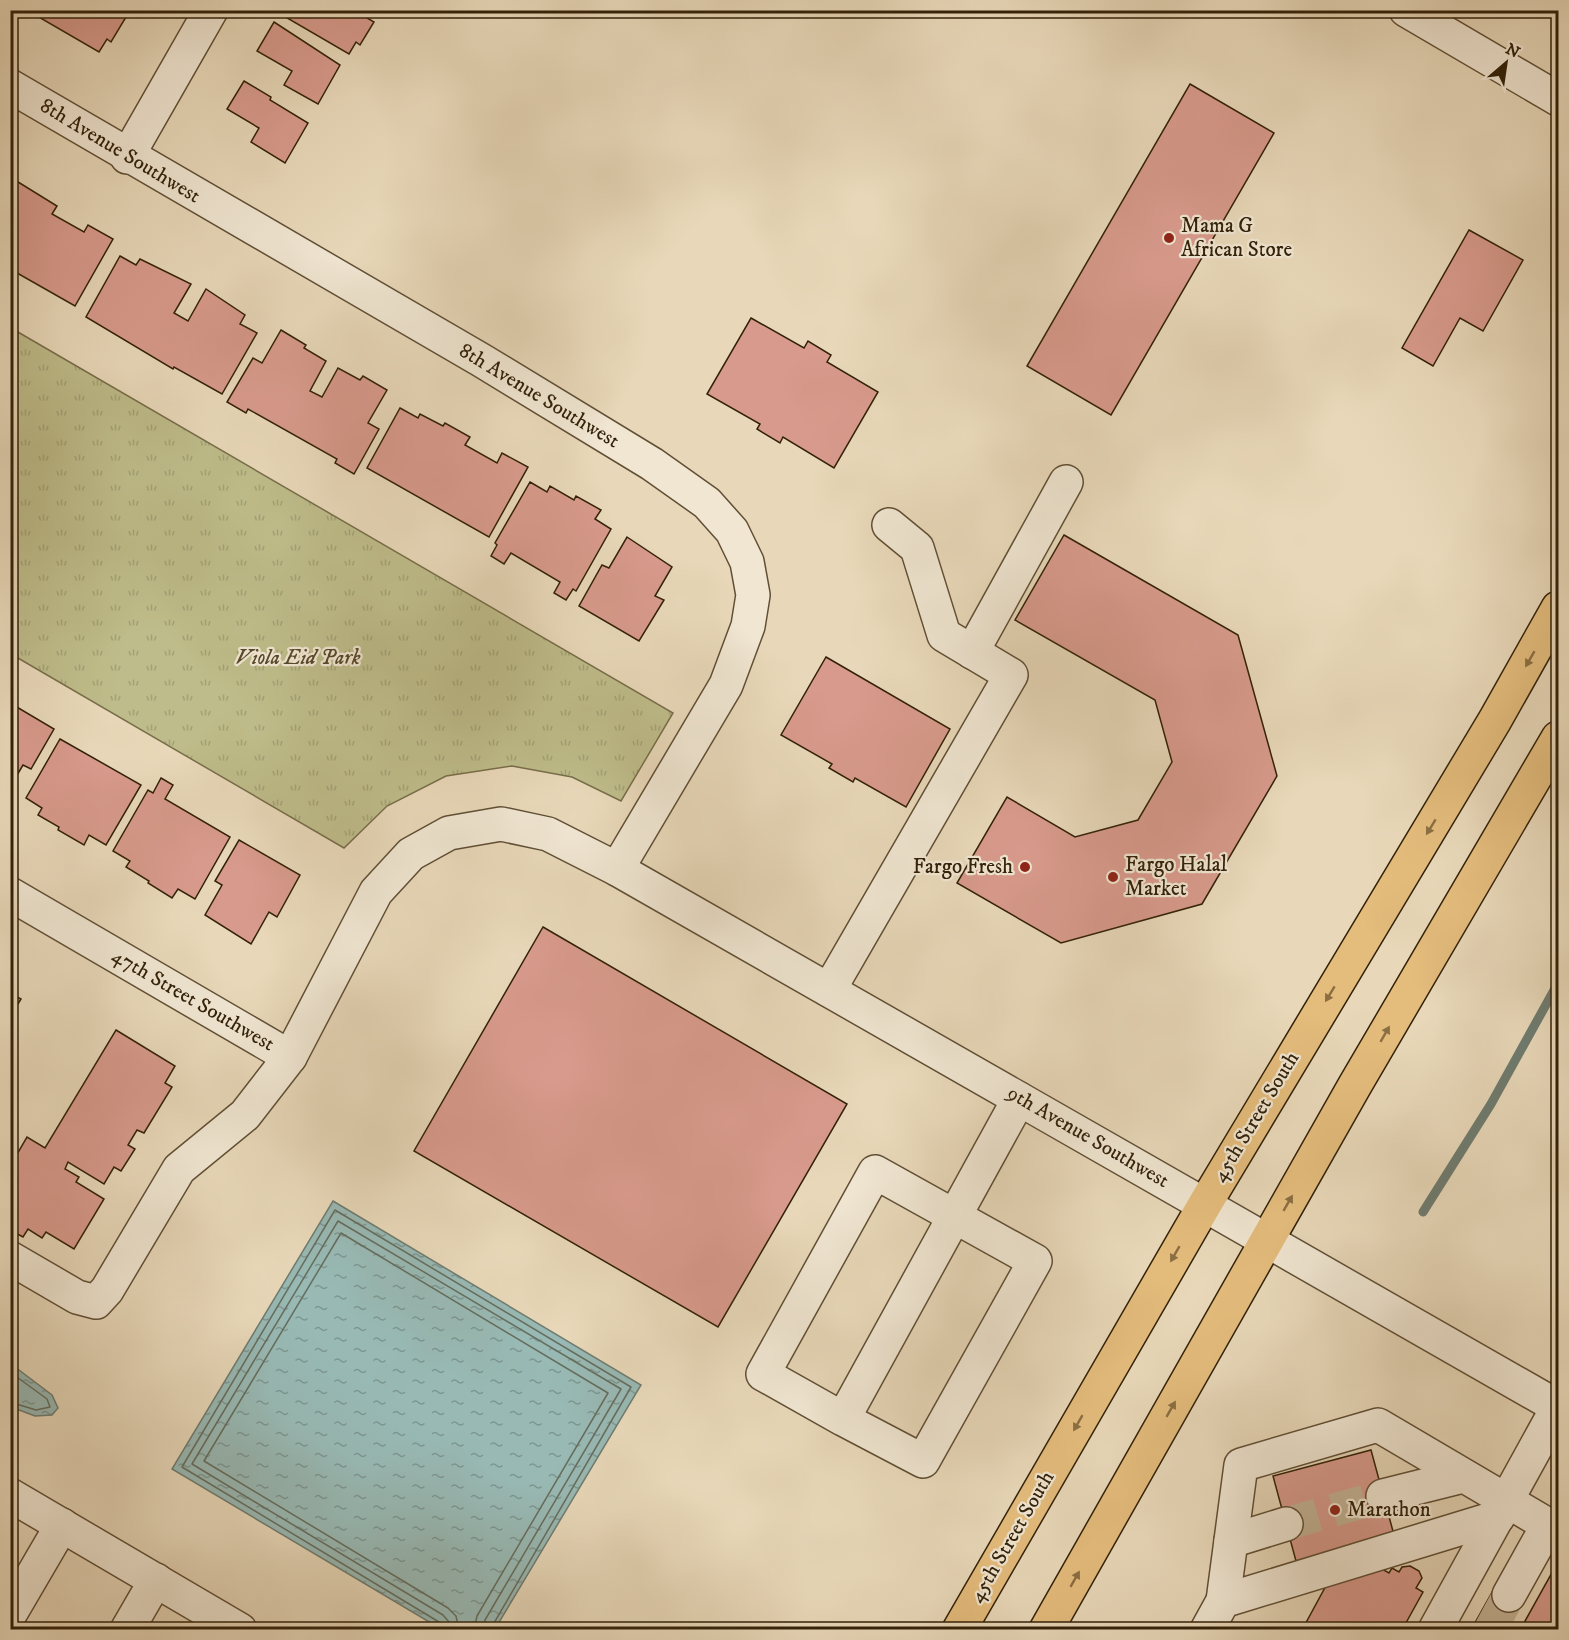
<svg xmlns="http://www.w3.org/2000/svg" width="1569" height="1640" font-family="'IM FELL DW Pica',serif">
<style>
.grass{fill:url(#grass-tufts);stroke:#786e4a;stroke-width:1.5}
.water{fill:url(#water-ripples);stroke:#6f7c70;stroke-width:1.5}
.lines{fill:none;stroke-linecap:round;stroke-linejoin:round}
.shore{stroke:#656d5e;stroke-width:1.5}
.stream{stroke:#6f7c70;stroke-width:9}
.building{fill:#d89a8c;stroke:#322109;stroke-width:1.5}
.minor-tunnel{stroke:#c4b396;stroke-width:33;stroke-dasharray:33 16;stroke-linecap:butt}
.minor-casing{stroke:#604f35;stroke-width:36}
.major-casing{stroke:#322109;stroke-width:36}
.minor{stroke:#f0e6d2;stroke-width:33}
.major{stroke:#e4bc7c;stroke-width:33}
.oneway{fill:#8b6e42}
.poi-dot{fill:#8f2418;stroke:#f0e6d2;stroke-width:2}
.labels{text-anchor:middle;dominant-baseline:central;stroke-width:4.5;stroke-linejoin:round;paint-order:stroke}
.street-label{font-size:21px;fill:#322109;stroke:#f0e6d2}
.poi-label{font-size:21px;fill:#322109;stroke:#f0e6d2;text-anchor:start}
.park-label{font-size:21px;font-style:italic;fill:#554829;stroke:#f0e6d2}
</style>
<defs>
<pattern id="grass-tufts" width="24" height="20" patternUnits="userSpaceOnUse" patternTransform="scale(1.5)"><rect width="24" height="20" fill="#bebc8a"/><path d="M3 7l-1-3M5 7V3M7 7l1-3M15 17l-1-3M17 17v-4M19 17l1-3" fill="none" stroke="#a4a176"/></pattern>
<pattern id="water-ripples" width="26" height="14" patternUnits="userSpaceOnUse" patternTransform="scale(1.5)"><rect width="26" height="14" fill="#98b9b4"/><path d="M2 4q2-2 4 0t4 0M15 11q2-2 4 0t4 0" fill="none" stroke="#7d9691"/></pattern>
</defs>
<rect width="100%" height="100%" fill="#e8d8b9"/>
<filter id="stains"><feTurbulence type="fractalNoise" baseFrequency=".00333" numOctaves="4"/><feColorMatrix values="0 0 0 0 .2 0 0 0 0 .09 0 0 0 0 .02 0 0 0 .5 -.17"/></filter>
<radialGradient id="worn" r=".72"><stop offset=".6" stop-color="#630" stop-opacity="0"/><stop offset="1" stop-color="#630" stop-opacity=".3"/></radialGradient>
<polygon class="grass" points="11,328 673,713 621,801 572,777 512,766 446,776 387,806 344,848 11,654"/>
<g class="water">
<polygon points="333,1201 641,1385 495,1629 441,1629 172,1469"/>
<polygon points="11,1364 52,1395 58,1408 52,1415 35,1416 11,1407"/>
</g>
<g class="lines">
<g class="shore">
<polyline points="10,1372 47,1399 50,1407 36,1410 10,1402"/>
<polyline points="442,1630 439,1622 182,1467 335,1210 631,1387 490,1630"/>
<polyline points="450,1630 449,1622 443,1615 192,1464 338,1221 621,1389 485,1620 483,1630"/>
<polyline points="459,1630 456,1616 448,1608 204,1461 341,1233 608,1393 477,1616 474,1630"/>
</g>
<polyline class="stream" points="1423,1212 1491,1104 1558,983"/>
</g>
<g class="building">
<polygon points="41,10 127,10 129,12 111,42 107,39 99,52 37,16"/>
<polygon points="285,10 354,10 374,22 360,45 356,42 349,54 282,15"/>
<polygon points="274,22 340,65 318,104 284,85 292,71 257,51"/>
<polygon points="244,81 271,97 270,100 308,123 285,163 251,142 259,128 227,109"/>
<polygon points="1190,84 1274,133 1111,415 1027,366"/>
<polygon points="10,177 57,206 52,214 84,232 88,225 113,239 75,306 10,269"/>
<polygon points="1469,230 1523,260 1483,331 1460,318 1433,366 1402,348"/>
<polygon points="120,256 136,265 140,259 191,284 174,313 188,321 206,289 245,315 240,324 257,333 222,394 174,367 173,369 86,317"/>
<polygon points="751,318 804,348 808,341 831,355 827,362 878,392 834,468 783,437 780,443 757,429 760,424 707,394"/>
<polygon points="281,330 306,345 304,348 326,361 310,391 322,397 338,368 360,380 363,376 387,390 368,423 379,429 354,474 335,463 337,459 248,409 246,413 227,402 253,358 262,363"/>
<polygon points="400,408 418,418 420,414 443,426 445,423 470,437 465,445 497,463 502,453 528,467 489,537 367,468"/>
<polygon points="530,482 547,492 550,486 574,500 576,496 601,510 595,519 611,529 576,591 573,589 566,600 554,593 560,582 511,553 504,564 491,556 497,545 495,543"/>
<polygon points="1064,535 1238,635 1277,776 1202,904 1061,943 957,883 1007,797 1075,837 1138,820 1172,762 1155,700 1015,620"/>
<polygon points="627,537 672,567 655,596 664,600 639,641 579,606 602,565 609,568"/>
<polygon points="826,657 950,729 906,807 855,778 853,782 829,768 832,764 781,735"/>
<polygon points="10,703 54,729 31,769 23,765 10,787"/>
<polygon points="60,739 141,785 106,845 89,835 84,845 58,830 59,827 38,815 42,808 26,798"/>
<polygon points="161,778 173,785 165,799 230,837 195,899 178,889 172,898 148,883 149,881 126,867 130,861 113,851 148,790 153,793"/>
<polygon points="239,840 300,875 277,917 269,912 251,944 205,915 222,885 215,881"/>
<polygon points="543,927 847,1104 718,1327 414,1151"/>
<polygon points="10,993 21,999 10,1017"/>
<polygon points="116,1030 175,1066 165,1083 172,1087 144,1133 137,1130 128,1145 135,1149 121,1171 114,1167 104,1184 68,1162 65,1169 79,1177 76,1182 104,1199 74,1249 46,1232 42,1238 28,1229 23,1237 10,1230 10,1152 16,1156 27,1137 45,1148"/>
<polygon points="1371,1450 1394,1535 1296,1561 1273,1476"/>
<polygon points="1558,1562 1558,1625 1556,1630 1520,1630"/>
<polygon points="1410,1566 1419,1571 1422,1578 1416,1588 1423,1592 1402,1630 1302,1630 1327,1584 1382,1569 1389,1573 1392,1568 1399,1572 1402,1567"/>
<polygon points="1495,1587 1520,1601 1503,1630 1471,1630"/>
</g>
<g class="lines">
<g class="minor-tunnel">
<polyline points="1286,1524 1383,1496"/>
<polyline points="1490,1630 1509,1595"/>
</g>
<g class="minor-casing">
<g id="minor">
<polyline points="1406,10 1558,99"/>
<polyline points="10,86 481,360 652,464 707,503 732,531 747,562 753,595 748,626 726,685 617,869"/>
<polyline points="127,157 211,10"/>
<polyline points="972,652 1066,482"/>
<polyline points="10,894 290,1057 376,892 411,854 449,833 501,824 548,834 617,869 1558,1407"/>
<polyline points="829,990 1011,675 944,635 917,548 889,525"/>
<polyline points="10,1258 77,1297 96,1302 107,1290 179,1169 245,1115 290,1057"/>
<polyline points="843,1419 923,1461 1035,1261 875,1172 763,1374 843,1419 1019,1099"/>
<polyline points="10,1495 240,1630"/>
<polyline points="1383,1496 1463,1476"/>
<polyline points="1231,1541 1286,1524"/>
<polyline points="1223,1601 1241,1465 1378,1425 1548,1525 1509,1595"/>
<polyline points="10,1614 62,1525"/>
<polyline points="127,1630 156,1580"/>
<polyline points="1207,1630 1223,1601 1498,1517"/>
<polyline points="1435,1630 1558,1407"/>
</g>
</g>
<g class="major-casing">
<g id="major">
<polyline points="959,1630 1205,1204 1495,720 1558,608"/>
<polyline points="1046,1630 1355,1085 1558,738"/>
</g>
</g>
<use href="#minor" class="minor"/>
<use href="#major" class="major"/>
</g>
<defs><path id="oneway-solid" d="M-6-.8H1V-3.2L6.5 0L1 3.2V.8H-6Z" transform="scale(1.5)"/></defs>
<g class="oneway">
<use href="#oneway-solid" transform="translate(1530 659) rotate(120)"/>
<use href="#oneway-solid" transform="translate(1431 827) rotate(121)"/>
<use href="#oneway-solid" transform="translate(1330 994) rotate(121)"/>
<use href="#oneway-solid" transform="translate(1385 1034) rotate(-60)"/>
<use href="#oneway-solid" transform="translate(1288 1203) rotate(-60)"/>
<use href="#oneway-solid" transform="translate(1175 1254) rotate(120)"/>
<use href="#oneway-solid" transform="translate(1171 1409) rotate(-60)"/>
<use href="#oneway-solid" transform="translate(1078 1423) rotate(120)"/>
<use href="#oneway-solid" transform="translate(1075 1579) rotate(-60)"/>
</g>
<g class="poi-dot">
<circle cx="1169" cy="238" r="6"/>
<circle cx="1025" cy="867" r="6"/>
<circle cx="1113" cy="877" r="6"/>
<circle cx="1335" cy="1510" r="6"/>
</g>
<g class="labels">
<g class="street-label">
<text transform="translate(120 151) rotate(31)">8th Avenue Southwest</text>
<text transform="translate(539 396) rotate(31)">8th Avenue Southwest</text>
<text transform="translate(193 1000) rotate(30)">47th Street Southwest</text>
<text transform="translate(1256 1117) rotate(-59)">45th Street South</text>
<text transform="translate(1088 1137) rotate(30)">9th Avenue Southwest</text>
<text transform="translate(1012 1537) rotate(-60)">45th Street South</text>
</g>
<g class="poi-label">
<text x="1181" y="226">Mama G<tspan x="1181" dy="24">African Store</tspan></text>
<text x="1125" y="865">Fargo Halal<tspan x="1125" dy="24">Market</tspan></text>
<text x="1013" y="867" text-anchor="end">Fargo Fresh</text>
<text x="1347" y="1510">Marathon</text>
</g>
<g class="park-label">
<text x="298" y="658">Viola Eid Park</text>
</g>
</g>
<rect width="1569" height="1640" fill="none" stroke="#e8d8b9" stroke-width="36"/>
<rect x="12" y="12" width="1545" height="1616" fill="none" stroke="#322109" stroke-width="3"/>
<rect x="18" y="18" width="1533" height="1604" fill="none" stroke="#322109" stroke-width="1.5"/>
<g transform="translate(1506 63) rotate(29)" stroke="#f0e6d2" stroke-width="4.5" paint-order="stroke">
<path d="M0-4.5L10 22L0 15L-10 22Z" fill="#322109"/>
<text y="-9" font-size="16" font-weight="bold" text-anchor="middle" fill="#322109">N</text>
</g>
<rect width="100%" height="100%" filter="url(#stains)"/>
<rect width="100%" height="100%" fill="url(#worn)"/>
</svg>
